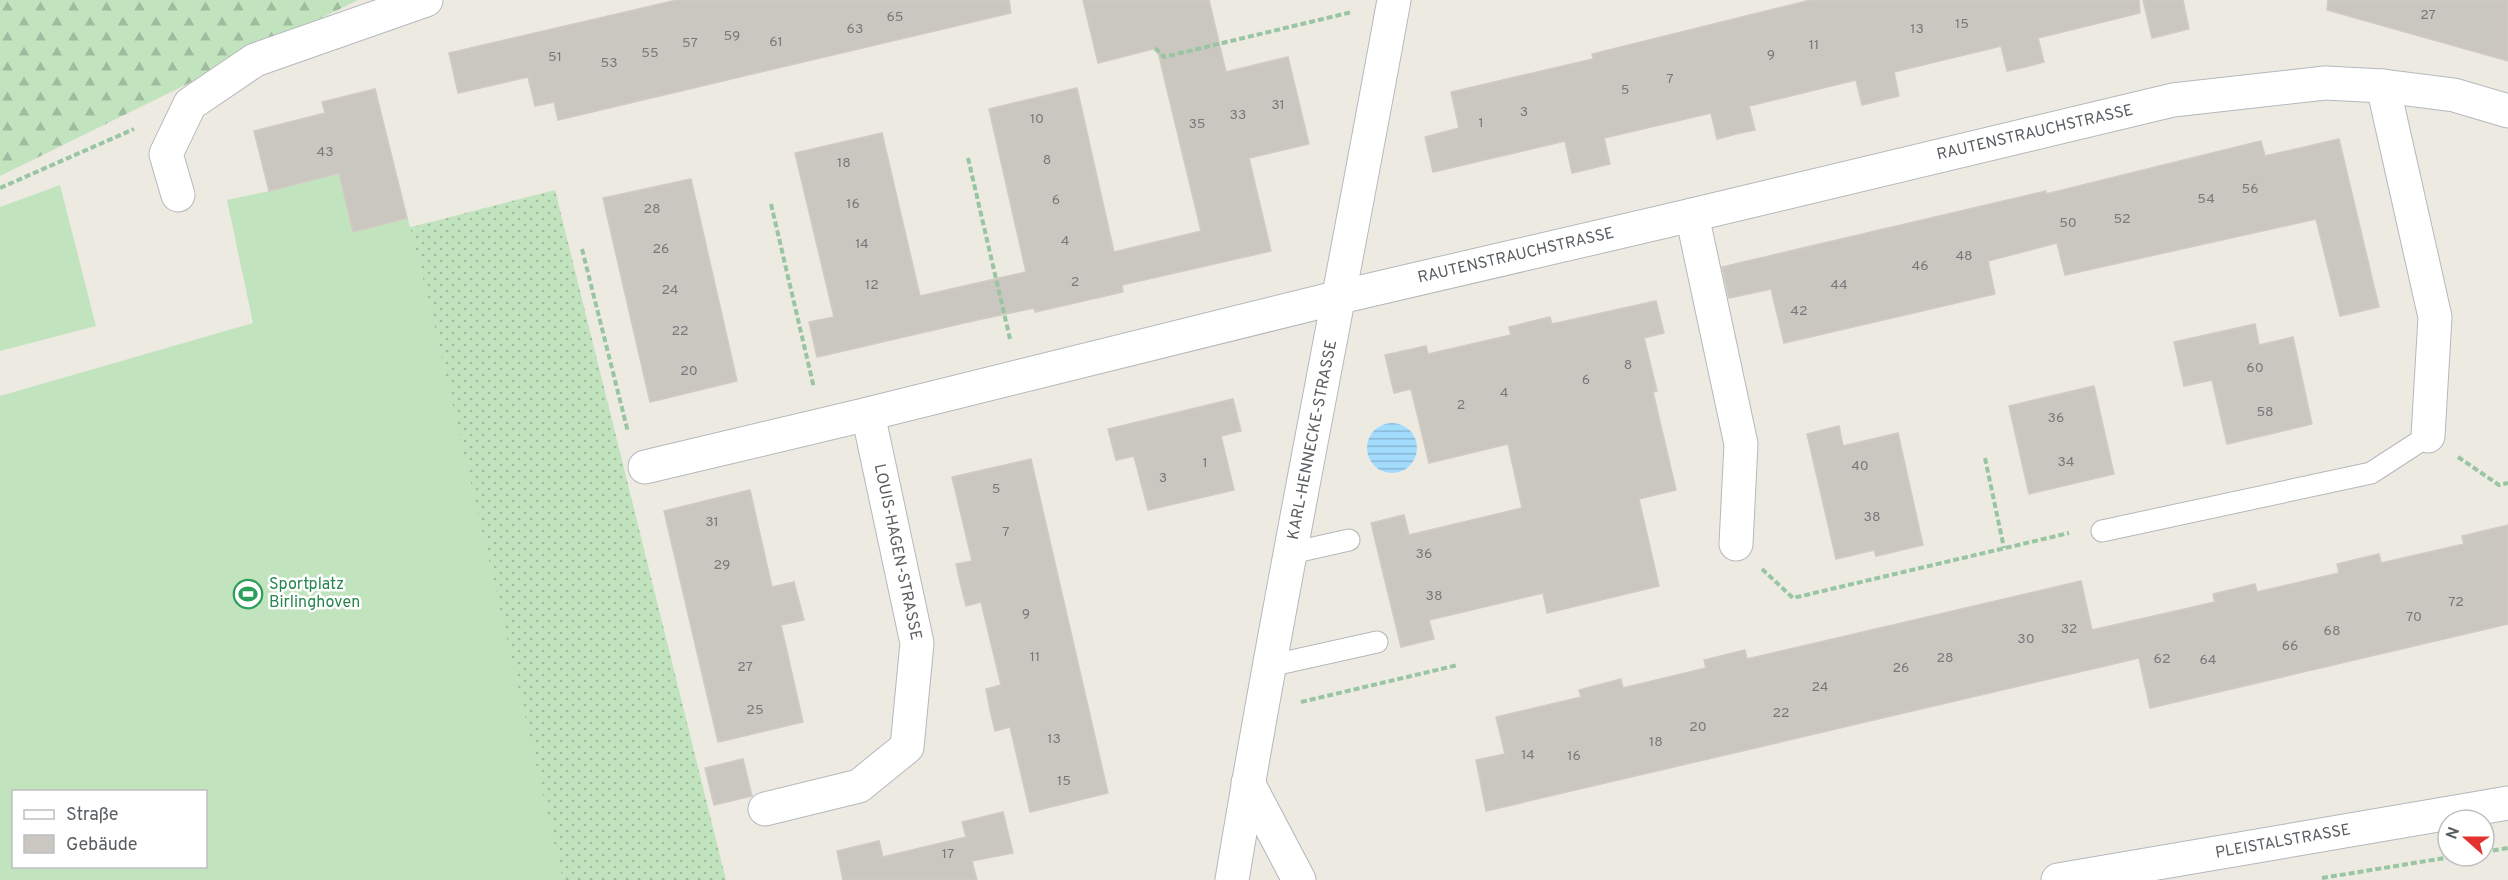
<svg xmlns="http://www.w3.org/2000/svg" width="2508" height="880" font-family="Overpass,sans-serif">
<style>
.grass{fill:url(#grass-dots)}
.forest{fill:url(#forest-firs)}
.pitch{fill:#c1e4bf;fill-rule:evenodd}
.water{fill:url(#water-rules)}
.building{fill:#cac7c1;stroke:#d1cbc1;stroke-width:1.5}
.lines{fill:none;stroke-linecap:round;stroke-linejoin:round}
.service-casing{stroke:#b5b8bc;stroke-width:23}
.minor-casing{stroke:#b5b8bc;stroke-width:35}
.secondary-casing{stroke:#b4b7bc;stroke-width:35}
.path{stroke:#98c5a2;stroke-width:4;stroke-dasharray:6 3;stroke-linecap:butt}
.service{stroke:#fff;stroke-width:21}
.minor{stroke:#fff;stroke-width:33}
.secondary{stroke:#fff;stroke-width:33}
.labels{text-anchor:middle;dominant-baseline:central;stroke-width:5;stroke-linejoin:round;paint-order:stroke}
.number-label{font-size:14px;fill:#76797a}
.street-label{font-size:16px;fill:#5a5f63;stroke:#fff}
.leisure-label{font-size:16px;fill:#27864d;stroke:#fff;text-anchor:start}
</style>
<defs>
<pattern id="grass-dots" width="8" height="8" patternUnits="userSpaceOnUse" patternTransform="scale(1.5)"><rect width="8" height="8" fill="#c1e4bf"/><path d="M2 2h.1M6 6h.1" fill="none" stroke="#a0bc9f" stroke-width="1.8" stroke-linecap="round"/></pattern>
<pattern id="forest-firs" width="22" height="20" patternUnits="userSpaceOnUse" patternTransform="scale(1.5)"><rect width="22" height="20" fill="#c1e4bf"/><path d="M5 1l3.5 6h-7zM16 11l3.5 6h-7z" fill="#a0bc9f"/></pattern>
<pattern id="water-rules" width="6" height="5" patternUnits="userSpaceOnUse" patternTransform="scale(1.5)"><rect width="6" height="5" fill="#a2dcfd"/><path d="M0 2.5h6" fill="none" stroke="#87b6d0"/></pattern>
</defs>
<rect width="100%" height="100%" fill="#edeae2"/>
<polygon class="grass" points="555,190 726,880 538,880 396,231"/>
<polygon class="forest" points="0,0 358,0 0,176"/>
<g class="pitch">
<path d="M375,89l54,213 134,578h-563v-484l253,-73 -26,-123 42,-9 -15,-60 71,-18 -3,-11zM14,792h192v74h-192z"/>
<polygon points="60,185 96,326 0,351 0,207"/>
</g>
<circle class="water" cx="1392" cy="448" r="25"/>
<g class="building">
<polygon points="677,0 1009,0 1011,13 558,120 554,102 535,106 528,77 458,93 449,53"/>
<polygon points="1083,0 1209,0 1226,72 1288,57 1309,144 1249,158 1271,251 1122,285 1123,292 1035,312 1034,308 977,320 817,357 809,322 834,317 795,153 882,133 920,296 1026,272 989,109 1077,88 1114,252 1201,231 1157,48 1098,63"/>
<polygon points="1811,0 2139,0 2140,13 2038,38 2044,62 2025,67 2007,71 2001,46 1894,72 1899,96 1862,105 1856,80 1749,106 1755,130 1736,134 1717,139 1711,113 1604,138 1610,164 1572,173 1565,141 1433,172 1425,137 1459,128 1451,92 1593,59 1592,54"/>
<polygon points="2143,0 2183,0 2189,29 2152,38"/>
<polygon points="2328,0 2508,0 2508,61 2327,10"/>
<polygon points="375,89 407,218 353,232 339,173 269,191 254,131 325,113 322,102"/>
<polygon points="2339,139 2379,307 2340,316 2316,219 2065,275 2057,243 1988,261 1995,294 1784,343 1771,289 1729,298 1722,267 2046,191 2046,194 2261,141 2265,156"/>
<polygon points="691,179 737,381 650,402 603,198"/>
<polygon points="1656,301 1664,333 1644,338 1657,391 1653,392 1676,490 1639,499 1659,586 1547,613 1543,593 1429,620 1434,639 1401,647 1371,523 1404,515 1409,535 1522,508 1508,444 1429,463 1411,389 1394,393 1385,355 1426,346 1428,354 1511,335 1509,327 1529,322 1550,317 1552,324"/>
<polygon points="2255,324 2259,345 2293,337 2312,424 2227,444 2212,380 2184,386 2174,342"/>
<polygon points="2094,386 2114,474 2029,494 2009,406"/>
<polygon points="1233,399 1241,431 1221,436 1234,490 1148,510 1134,456 1116,460 1108,429"/>
<polygon points="1839,426 1843,446 1898,433 1923,545 1876,556 1874,550 1836,559 1807,434"/>
<polygon points="1031,459 1108,793 1030,812 1010,727 995,731 990,710 986,689 1001,685 981,602 966,606 961,586 956,564 972,561 952,477"/>
<polygon points="750,490 772,587 794,582 804,620 781,625 803,722 718,742 664,511"/>
<polygon points="2508,525 2508,624 2150,708 2139,658 1486,811 1476,760 1505,754 1496,717 1581,697 1579,690 1621,679 1623,688 1706,668 1704,660 1745,650 1747,659 2081,581 2092,630 2215,602 2213,594 2255,584 2257,592 2339,573 2337,564 2379,554 2381,563 2464,544 2462,536"/>
<polygon points="743,759 752,796 714,805 705,768"/>
<polygon points="1003,812 1013,853 972,861 977,880 843,880 837,851 879,841 883,857 924,847 966,837 962,822"/>
</g>
<g class="lines">
<g class="service-casing">
<g id="service">
<polyline points="2102,531 2371,473 2428,436"/>
<polyline points="1291,553 1349,540"/>
<polyline points="1269,666 1377,642"/>
</g>
</g>
<g class="minor-casing">
<g id="minor">
<polyline points="2383,86 2435,317 2428,436"/>
<polyline points="178,195 166,154 190,104 255,60 426,0"/>
<polyline points="645,467 868,414"/>
<polyline points="1736,544 1741,444 1692,215 2173,100 2325,83 2383,86 2454,95 2508,111"/>
<polyline points="765,809 859,786 907,747 917,643 868,414 1340,297 1692,215"/>
<path d="M1232,880c49,-294 109,-587 162,-880"/>
</g>
</g>
<g class="secondary-casing">
<g id="secondary">
<polyline points="1248,783 1299,880"/>
<polyline points="2058,880 2508,803"/>
</g>
</g>
<g class="path">
<polyline points="1155,48 1164,57 1352,12"/>
<polyline points="968,158 1010,339"/>
<polyline points="0,188 134,129"/>
<polyline points="771,204 814,388"/>
<polyline points="582,249 628,432"/>
<polyline points="2458,457 2499,485 2508,483"/>
<polyline points="1985,458 2004,548"/>
<polyline points="1762,569 1793,598 2069,533"/>
<polyline points="1301,702 1458,665"/>
<polyline points="2484,852 2508,848"/>
<polyline points="2322,878 2457,856"/>
</g>
<use href="#service" class="service"/>
<use href="#minor" class="minor"/>
<use href="#secondary" class="secondary"/>
</g>
<defs>
<g id="stadium-ring" transform="scale(1.5)"><circle r="9.5" fill="#fff" stroke="#2e9e5b" stroke-width="1.5"/><path d="M0-5a6.5 5 0 1 0 0 10a6.5 5 0 1 0 0-10ZM-3.5-1.8h7v3.6h-7Z" fill="#2e9e5b"/></g>
</defs>
<g fill-rule="evenodd">
<use href="#stadium-ring" x="248" y="594"/>
</g>
<g class="labels">
<g class="number-label">
<text x="2428" y="15">27</text>
<text x="895" y="17">65</text>
<text x="1962" y="24">15</text>
<text x="855" y="29">63</text>
<text x="1917" y="29">13</text>
<text x="732" y="36">59</text>
<text x="776" y="42">61</text>
<text x="690" y="43">57</text>
<text x="1814" y="45">11</text>
<text x="650" y="53">55</text>
<text x="1771" y="55">9</text>
<text x="555" y="57">51</text>
<text x="609" y="63">53</text>
<text x="1670" y="79">7</text>
<text x="1625" y="90">5</text>
<text x="1278" y="105">31</text>
<text x="1524" y="112">3</text>
<text x="1238" y="115">33</text>
<text x="1037" y="119">10</text>
<text x="1481" y="123">1</text>
<text x="1197" y="124">35</text>
<text x="325" y="152">43</text>
<text x="1047" y="160">8</text>
<text x="844" y="163">18</text>
<text x="2250" y="189">56</text>
<text x="2206" y="199">54</text>
<text x="1056" y="200">6</text>
<text x="853" y="204">16</text>
<text x="652" y="209">28</text>
<text x="2122" y="219">52</text>
<text x="2068" y="223">50</text>
<text x="1065" y="241">4</text>
<text x="862" y="244">14</text>
<text x="661" y="249">26</text>
<text x="1964" y="256">48</text>
<text x="1920" y="266">46</text>
<text x="1075" y="282">2</text>
<text x="872" y="285">12</text>
<text x="1839" y="285">44</text>
<text x="670" y="290">24</text>
<text x="1799" y="311">42</text>
<text x="680" y="331">22</text>
<text x="1628" y="365">8</text>
<text x="2255" y="368">60</text>
<text x="689" y="371">20</text>
<text x="1586" y="380">6</text>
<text x="1504" y="393">4</text>
<text x="1461" y="405">2</text>
<text x="2265" y="412">58</text>
<text x="2056" y="418">36</text>
<text x="2066" y="462">34</text>
<text x="1205" y="463">1</text>
<text x="1860" y="466">40</text>
<text x="1163" y="478">3</text>
<text x="996" y="489">5</text>
<text x="1872" y="517">38</text>
<text x="712" y="522">31</text>
<text x="1006" y="532">7</text>
<text x="1424" y="554">36</text>
<text x="722" y="565">29</text>
<text x="1434" y="596">38</text>
<text x="2456" y="602">72</text>
<text x="1026" y="614">9</text>
<text x="2414" y="617">70</text>
<text x="2069" y="629">32</text>
<text x="2332" y="631">68</text>
<text x="2026" y="639">30</text>
<text x="2290" y="646">66</text>
<text x="1035" y="657">11</text>
<text x="1945" y="658">28</text>
<text x="2162" y="659">62</text>
<text x="2208" y="660">64</text>
<text x="745" y="667">27</text>
<text x="1901" y="668">26</text>
<text x="1820" y="687">24</text>
<text x="755" y="710">25</text>
<text x="1781" y="713">22</text>
<text x="1698" y="727">20</text>
<text x="1054" y="739">13</text>
<text x="1656" y="742">18</text>
<text x="1528" y="755">14</text>
<text x="1574" y="756">16</text>
<text x="1064" y="781">15</text>
<text x="948" y="854">17</text>
</g>
<g class="street-label">
<text transform="translate(2035 133) rotate(-13)">RAUTENSTRAUCHSTRASSE</text>
<text transform="translate(1516 256) rotate(-13)">RAUTENSTRAUCHSTRASSE</text>
<text transform="translate(1313 440) rotate(-79)">KARL-HENNECKE-STRASSE</text>
<text transform="translate(897 552) rotate(78)">LOUIS-HAGEN-STRASSE</text>
<text transform="translate(2283 842) rotate(-10)">PLEISTALSTRASSE</text>
</g>
<g class="leisure-label">
<text x="269" y="585">Sportplatz<tspan x="269" dy="18">Birlinghoven</tspan></text>
</g>
</g>
<rect x="12" y="790" width="195" height="78" fill="#ffffff" stroke="#bdbfc1" stroke-width="1.5"/>
<rect x="24" y="810" width="30" height="9" fill="#ffffff" stroke="#bdbfc1" stroke-width="1.5"/>
<text x="66" y="820" font-size="18" fill="#5a5f63">Straße</text>
<rect x="24" y="835" width="30" height="18" fill="#cac7c1" stroke="#bdbfc1" stroke-width="1.5"/>
<text x="66" y="850" font-size="18" fill="#5a5f63">Gebäude</text>
<g transform="translate(2466 838) rotate(291)"><circle r="28" fill="#ffffff" stroke="#bdbfc1" stroke-width="1.5"/>
<path d="M0-4.5L10 22L0 15L-10 22Z" fill="#e43231"/>
<text y="-9" font-size="16" font-weight="bold" text-anchor="middle" fill="#5a5f63">N</text>
</g>
</svg>
